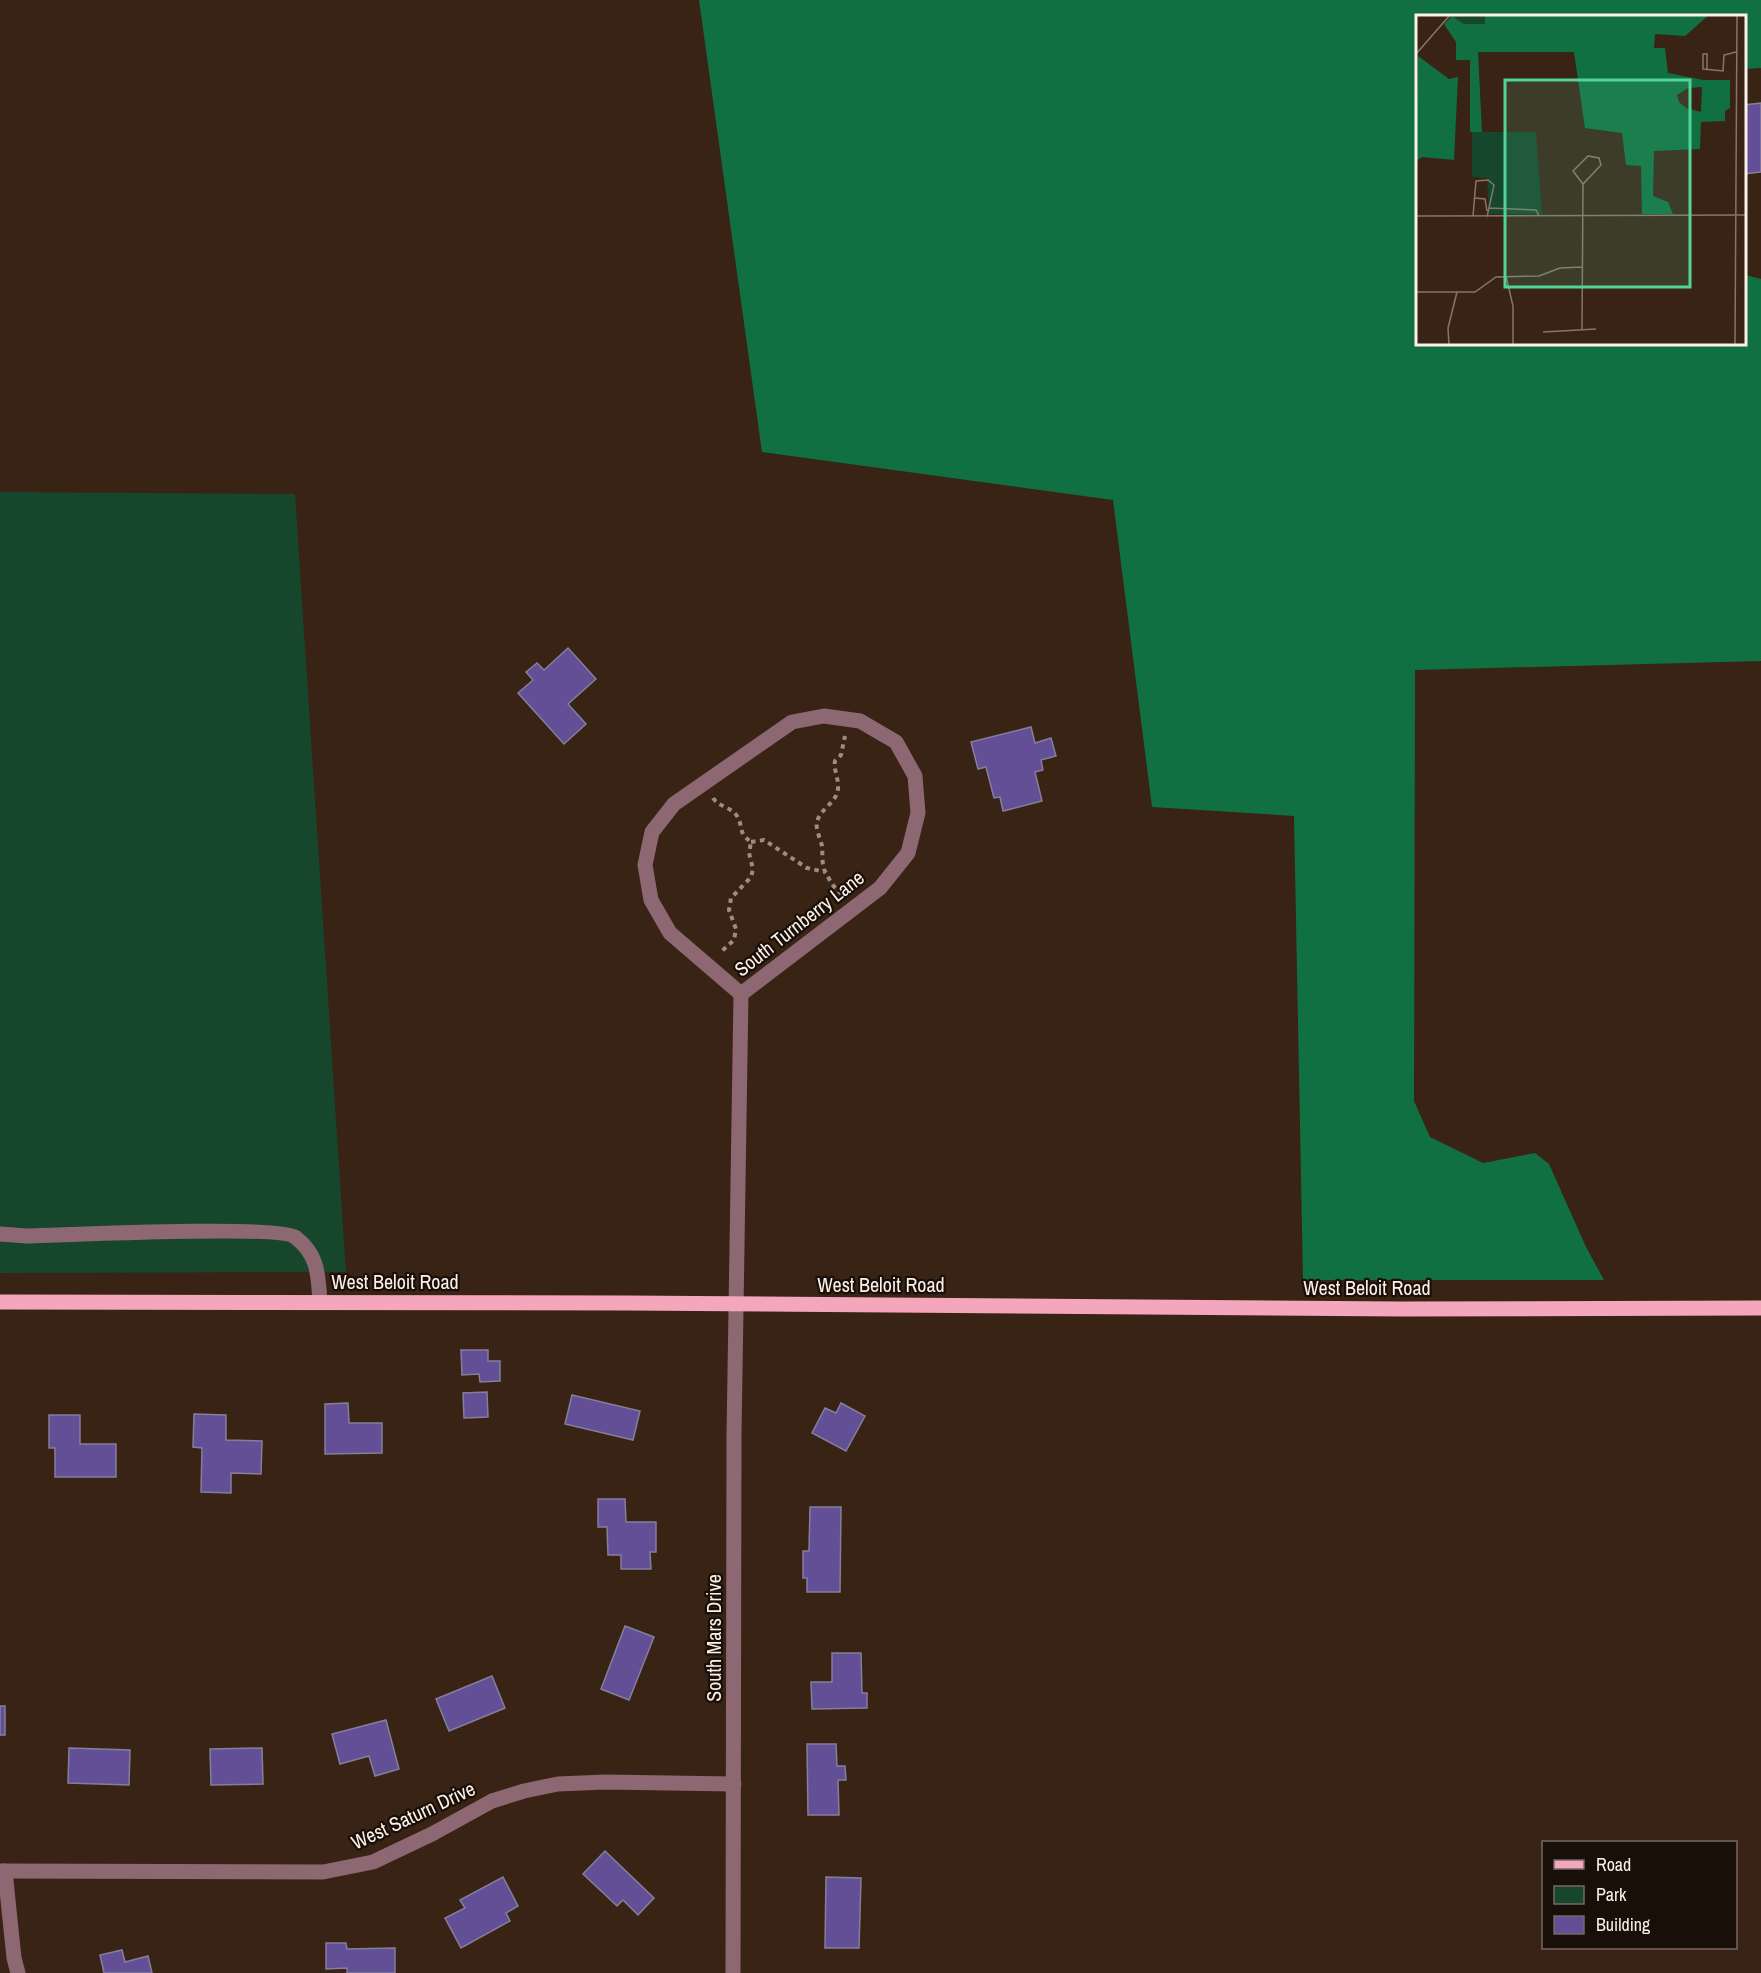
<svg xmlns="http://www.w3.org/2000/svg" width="1761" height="1973" font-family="'Archivo Narrow',sans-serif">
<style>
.green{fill:#16462b}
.forest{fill:#117042}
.building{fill:#634f95;stroke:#857f9b;stroke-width:1.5}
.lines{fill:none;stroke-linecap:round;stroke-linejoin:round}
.path{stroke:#9e8c82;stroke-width:4;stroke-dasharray:4.5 4.5;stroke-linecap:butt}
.minor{stroke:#8d6872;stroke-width:15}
.major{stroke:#f3a6bc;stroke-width:15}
.labels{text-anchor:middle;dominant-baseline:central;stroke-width:4.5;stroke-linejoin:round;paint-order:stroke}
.street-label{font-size:20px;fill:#fdf0e9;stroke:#190f09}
.inset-road{fill:none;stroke:#87756a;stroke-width:1.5}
.view{fill:#52d397;fill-opacity:0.15;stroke:#52d397;stroke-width:3}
.inset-edge{fill:none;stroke:#fdf0e9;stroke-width:3}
</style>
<rect width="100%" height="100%" fill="#392315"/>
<polygon class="green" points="0,492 295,494 346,1272 0,1273"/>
<polygon class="forest" points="699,0 1761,0 1761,68 1745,69 1744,16 1418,16 1418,344 1744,344 1745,275 1761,279 1761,661 1415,670 1414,1101 1430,1137 1483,1163 1535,1153 1549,1164 1586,1247 1604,1280 1303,1280 1294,816 1152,807 1113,500 762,452"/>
<g class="building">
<polygon points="1761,103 1761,172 1744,174 1744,105"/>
<polygon points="568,648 596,679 568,704 586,724 564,744 518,693 533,680 526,672 537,663 544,670"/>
<polygon points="1031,727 1035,743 1051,738 1056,756 1041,760 1043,770 1035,772 1042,801 1003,811 1000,797 994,798 986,767 978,769 971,742"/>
<polygon points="461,1350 488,1350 488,1361 500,1361 500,1381 480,1382 479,1374 462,1375"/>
<polygon points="487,1392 488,1417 464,1418 463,1393"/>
<polygon points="572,1395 640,1411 633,1440 565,1424"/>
<polygon points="348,1403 349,1423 382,1423 382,1453 325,1454 325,1404"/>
<polygon points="841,1403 865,1416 846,1451 812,1433 825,1408 836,1413"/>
<polygon points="194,1414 226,1415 226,1440 262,1441 261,1474 231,1473 231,1493 201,1492 202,1448 193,1447"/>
<polygon points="49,1415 80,1415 80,1444 116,1444 116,1477 55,1477 55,1448 49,1448"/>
<polygon points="598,1499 625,1499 626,1522 656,1522 656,1552 650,1552 651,1569 621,1569 621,1555 608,1555 607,1527 598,1527"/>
<polygon points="810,1507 841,1507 840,1592 807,1592 807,1578 803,1578 803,1551 809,1551"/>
<polygon points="625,1626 654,1637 629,1700 601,1689"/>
<polygon points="832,1653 861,1653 862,1693 867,1693 867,1708 812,1709 811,1682 832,1682"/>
<polygon points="492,1676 505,1708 449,1731 436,1699"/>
<rect x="0" y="1706" width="5" height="29"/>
<polygon points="386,1720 399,1769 375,1776 369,1756 340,1764 332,1734"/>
<polygon points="807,1744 836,1744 837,1766 845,1766 846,1780 838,1780 839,1815 808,1815"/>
<polygon points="69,1748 130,1750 129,1785 68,1783"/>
<polygon points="262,1748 263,1784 211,1785 210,1749"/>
<polygon points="605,1851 654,1898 638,1915 623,1900 617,1906 583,1874"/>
<polygon points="503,1877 518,1906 506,1913 510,1921 461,1948 445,1918 465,1908 460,1900"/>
<polygon points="826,1877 861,1878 859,1948 825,1948"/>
<polygon points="326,1943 346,1943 347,1949 395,1948 395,1973 347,1973 347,1968 326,1969"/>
<polygon points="122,1950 125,1962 148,1956 152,1973 104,1973 100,1955"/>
</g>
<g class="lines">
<g class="path">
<path d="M713,798c6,9 18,9 24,18 7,12 0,15 14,26l-2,11 4,16 -2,8 -20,21 -2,12 7,19 -2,11 -12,11 -1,3"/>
<polyline points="751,842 764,840 807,868 825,872"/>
<path d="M842,894c-7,-4 -12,-13 -16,-21 -5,-7 -3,-19 -4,-27 -2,-9 -8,-19 -4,-27 4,-10 16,-16 19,-26 4,-11 -4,-22 -2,-32l6,-6 4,-19"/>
</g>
<g class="minor">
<polygon points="824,716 860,721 896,742 915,776 918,813 908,853 880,888 741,994 670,933 651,900 645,865 652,832 674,804 792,722"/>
<path d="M0,1234l27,2c35,-1 253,-11 268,1 24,18 23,39 25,65"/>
<polyline points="0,1871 323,1872 373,1862 432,1834 492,1801 524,1791 558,1784 605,1782 734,1784"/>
<polyline points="5,1871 14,1958 18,1973"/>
<polyline points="733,1973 734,1435 741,994"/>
</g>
<polyline class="major" points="0,1302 627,1303 1401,1309 1761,1308"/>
</g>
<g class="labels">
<g class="street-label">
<text transform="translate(799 923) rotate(-38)">South Turnberry Lane</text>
<text x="395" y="1281">West Beloit Road</text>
<text x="881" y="1284">West Beloit Road</text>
<text x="1367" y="1287">West Beloit Road</text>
<text transform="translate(713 1638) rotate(-90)">South Mars Drive</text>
<text transform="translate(413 1815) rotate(-25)">West Saturn Drive</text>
</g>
</g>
<g transform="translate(1416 15)">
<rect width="330" height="330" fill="#392315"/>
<path d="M69,0v9h-21l-12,-8zM56,117h64l6,82h-53l-2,-36 -15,-1z" fill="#16462b"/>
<path d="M69,0h224l-24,21 -30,-2 -1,14h11l3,25 35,7h27v28l-5,3v10l-24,1 -1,27 -46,2 -1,45 15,6 5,12h-31l-1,-48 -15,-1 -4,-32 -37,-5 -11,-76h-96l4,80h-12v-72h-14v-18l-12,-18 8,-8 12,8h21zM286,72l-1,25 -15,-4 -7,-6 -2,-7 11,-7zM2,41l31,23 9,-2 -4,83 -32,-3 -6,4z" fill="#117042" fill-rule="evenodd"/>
<path class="inset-road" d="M0,39l34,-39M291,54v-15h-4v15l20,2 1,-16 12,-3M172,141l11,2 2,7 -18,19 -10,-13zM59,183l10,1 2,12M73,193l47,2 3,6M0,201l330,-1M57,201l3,-35 12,-1 6,5 -7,32M90,261l7,30v39M0,277h59l21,-15 43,-1 21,-8 22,-1M166,314l1,-145M127,317l53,-3M33,330l-1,-17 9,-36M319,330l2,-330"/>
<path class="view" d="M89,65h185v207h-185z"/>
<rect width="330" height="330" class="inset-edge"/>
</g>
<rect x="1542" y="1841" width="195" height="108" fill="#190f09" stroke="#746963" stroke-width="1.5"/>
<rect x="1554" y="1860" width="30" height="9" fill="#f3a6bc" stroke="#746963" stroke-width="1.5"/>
<text x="1596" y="1871" font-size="18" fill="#fdf0e9">Road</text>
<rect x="1554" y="1886" width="30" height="18" fill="#16462b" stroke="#746963" stroke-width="1.5"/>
<text x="1596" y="1901" font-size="18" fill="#fdf0e9">Park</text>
<rect x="1554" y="1916" width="30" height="18" fill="#634f95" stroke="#746963" stroke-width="1.5"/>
<text x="1596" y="1931" font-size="18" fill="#fdf0e9">Building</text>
</svg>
